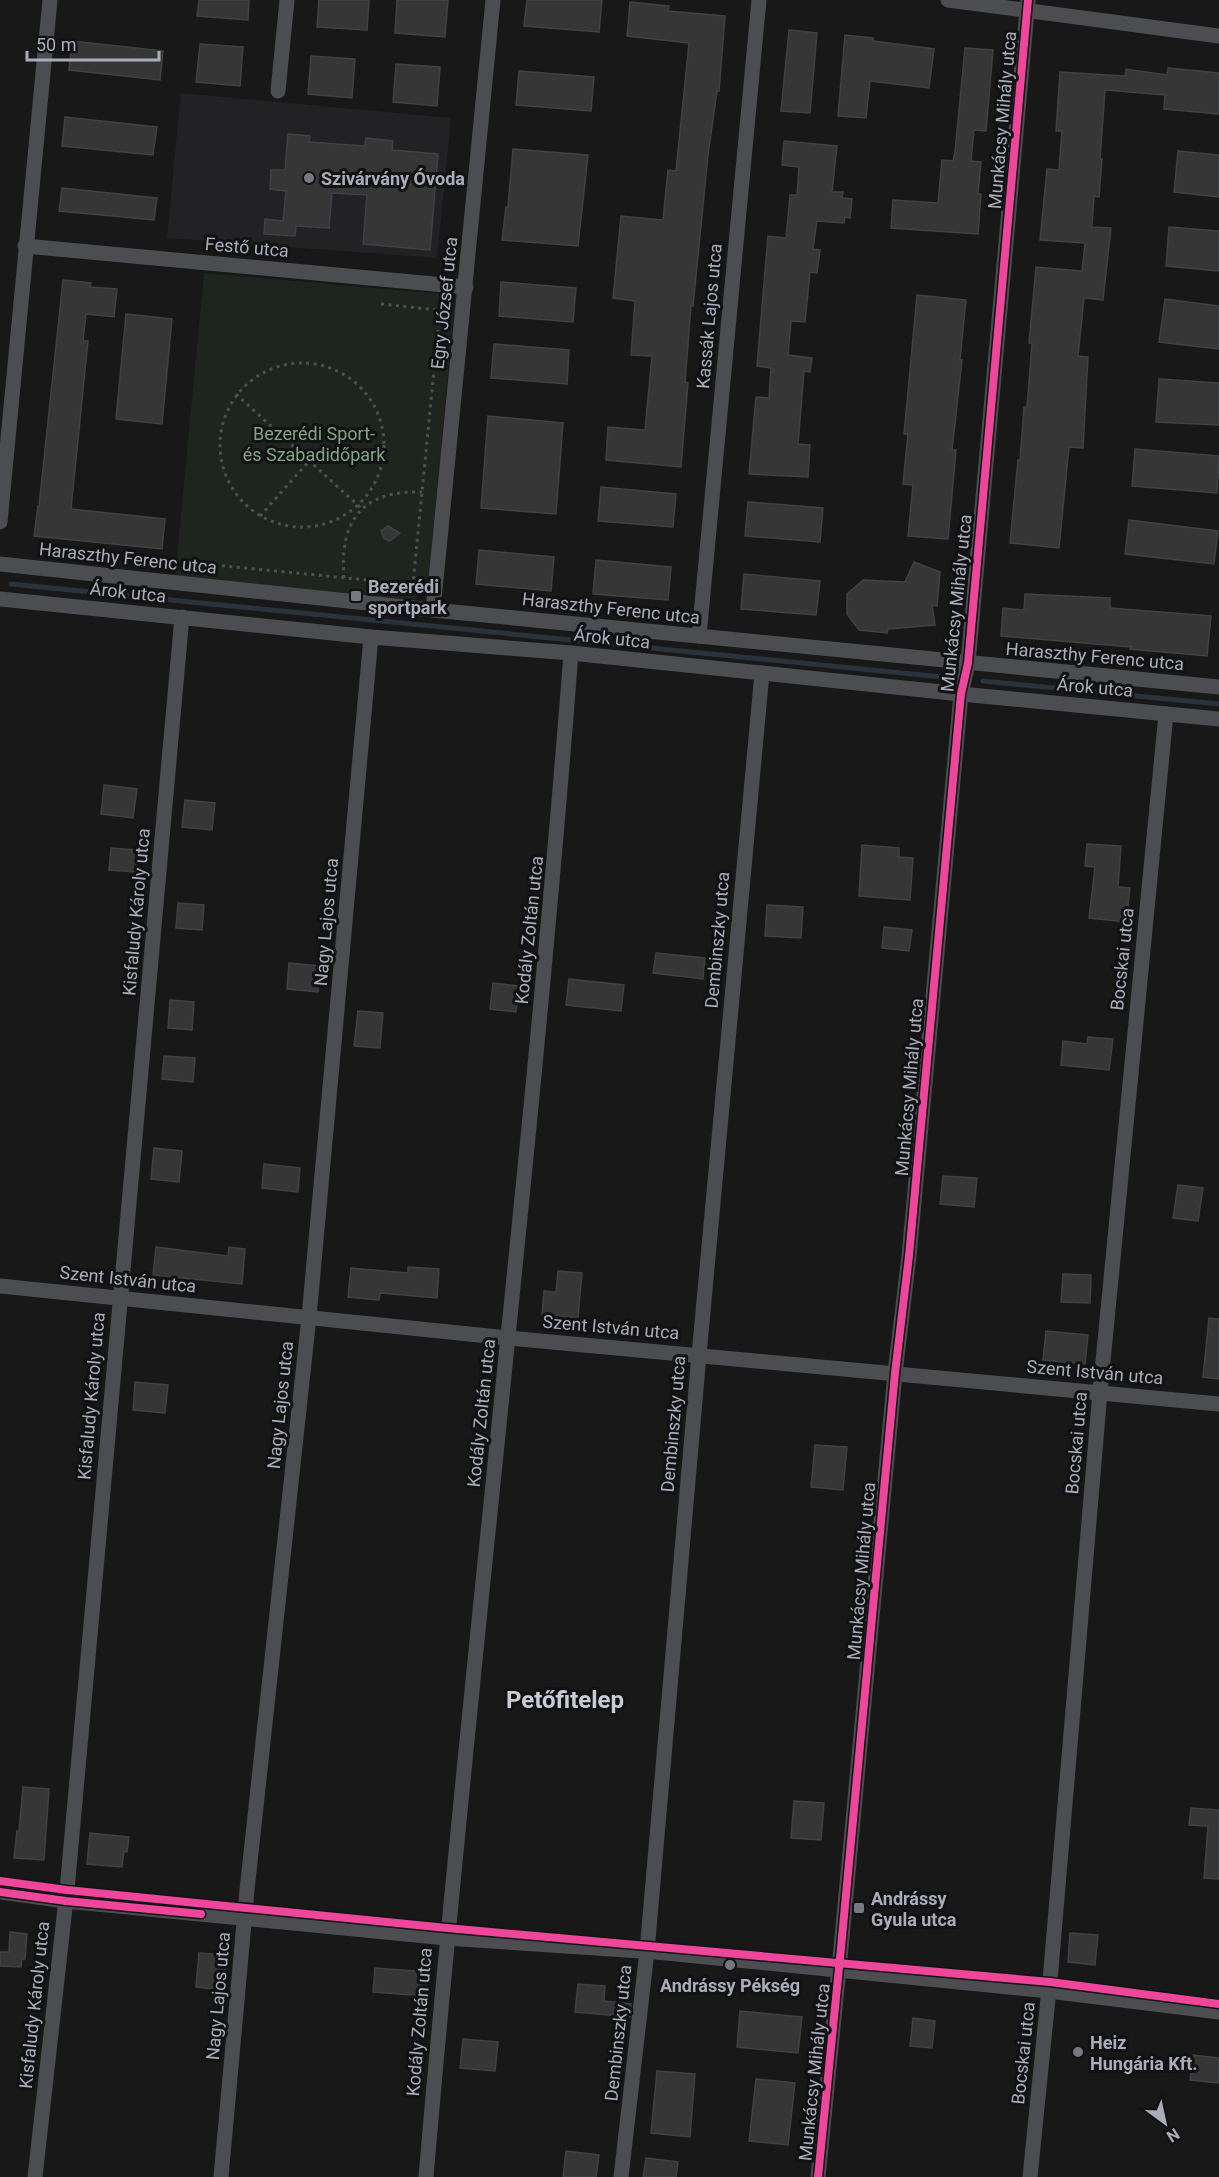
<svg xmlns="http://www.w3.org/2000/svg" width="1219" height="2177" font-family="Roboto,sans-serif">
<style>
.built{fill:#222224}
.green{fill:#1e251f}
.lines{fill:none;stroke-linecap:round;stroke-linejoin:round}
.stream{stroke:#2a323b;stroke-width:5}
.building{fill:#363637;stroke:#404144;stroke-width:1.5}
.path{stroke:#4e4f53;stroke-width:3;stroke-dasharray:3 4.5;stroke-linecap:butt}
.street{stroke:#4c4d51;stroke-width:15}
.cycleway-casing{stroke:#121214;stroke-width:11}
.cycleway{stroke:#ed469a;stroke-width:8}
.poi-dot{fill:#767981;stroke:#121214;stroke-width:2}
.labels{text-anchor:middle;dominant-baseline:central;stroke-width:6;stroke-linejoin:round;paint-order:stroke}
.street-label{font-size:18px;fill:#a9adb9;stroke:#121214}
.poi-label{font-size:18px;font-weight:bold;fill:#a9adb9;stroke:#121214;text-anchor:start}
.park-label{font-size:18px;fill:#7fa584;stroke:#121214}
.district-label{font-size:24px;font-weight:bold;fill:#caccd5;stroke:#121214}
</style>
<rect width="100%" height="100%" fill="#181818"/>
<polygon class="built" points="181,93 451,118 437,258 167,238"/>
<polygon class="green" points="204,273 443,294 454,308 428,586 414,600 175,578"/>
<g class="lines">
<g class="stream">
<polyline points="11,584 942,677"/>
<polyline points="983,681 1219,704"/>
</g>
</g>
<g class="building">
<polygon points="199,0 249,0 248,20 197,16"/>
<polygon points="319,0 369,0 367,30 317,27"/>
<polygon points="397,0 448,0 445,37 395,33"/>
<polygon points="527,0 602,0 599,32 524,26"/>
<polygon points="630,2 669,6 668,11 725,16 719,91 717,91 708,155 693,306 691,306 685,382 688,383 681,467 606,460 608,427 645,430 652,356 631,355 635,301 613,298 621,216 663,220 668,170 676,171 689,43 627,36"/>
<polygon points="789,30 817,33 810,113 781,111"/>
<polygon points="845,35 873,38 873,41 934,49 929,88 870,81 866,118 838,116"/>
<polygon points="72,41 163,51 160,80 69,70"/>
<polygon points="200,44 243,47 240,86 196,82"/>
<polygon points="965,48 993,50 986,131 974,130 971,161 981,162 978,194 981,194 978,234 891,228 893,200 938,203 942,160 953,161 955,152"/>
<polygon points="311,56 355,59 352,98 308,94"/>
<polygon points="396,64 440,67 437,106 393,102"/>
<polygon points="1168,68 1219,73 1219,114 1164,109 1165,95 1105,90 1100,159 1102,159 1099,197 1094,196 1092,227 1111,228 1103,300 1084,298 1078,356 1088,357 1083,448 1069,447 1059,548 1010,543 1018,460 1020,460 1024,407 1027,407 1032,343 1029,343 1036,267 1082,271 1085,243 1040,240 1047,169 1059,170 1062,131 1056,131 1060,72 1125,76 1126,69 1167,75"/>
<polygon points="519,71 594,77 591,111 516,105"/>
<polygon points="65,117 157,127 153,155 62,146"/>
<polygon points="288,134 310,136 309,142 365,146 366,138 393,141 392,150 438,154 430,250 363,244 367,195 332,193 329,228 296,226 295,236 264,234 265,219 283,221 286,191 270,189 271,170 285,170"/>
<polygon points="784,141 837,146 832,192 843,192 842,198 852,199 850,218 845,217 844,223 817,221 813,249 820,250 817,273 810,272 805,322 791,321 788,355 812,358 810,372 804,371 798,444 810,445 808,477 749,474 756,397 769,398 771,368 757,366 768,236 786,238 790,195 797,195 799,167 782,165"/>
<polygon points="513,149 588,155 578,246 502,240 506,207 508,207"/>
<polygon points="1178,151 1219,155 1219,197 1174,192"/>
<polygon points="62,188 157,198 154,220 59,211"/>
<polygon points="1169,227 1219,231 1219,271 1166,266"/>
<polygon points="63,280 91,283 90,287 117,289 114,317 86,314 83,341 88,341 71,509 165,519 162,549 34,536 38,506 39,506"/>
<polygon points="501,282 576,288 573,322 499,316"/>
<polygon points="917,295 966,300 960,360 962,360 952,450 956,450 948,539 908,536 913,485 903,484 908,434 904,434"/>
<polygon points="1165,299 1219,306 1219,349 1159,342"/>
<polygon points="126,314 172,319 162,424 116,419"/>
<polygon points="494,344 569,350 567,384 491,378"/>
<polygon points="1159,379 1219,383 1219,425 1156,422"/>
<polygon points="488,416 563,423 556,514 481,508"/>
<polygon points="1135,449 1219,456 1217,493 1132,486"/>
<polygon points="601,487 676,494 673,527 598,521"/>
<polygon points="748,502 823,508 820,542 745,536"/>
<polygon points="1129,520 1218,531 1214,564 1125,554"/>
<polygon points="388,526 400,533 390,541 384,539 381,531"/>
<polygon points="479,550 554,557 551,591 476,584"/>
<polygon points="596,560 671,567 668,600 593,594"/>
<polygon points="914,562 940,572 937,606 932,605 935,625 888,629 887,633 859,630 847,614 847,594 863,580 905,582"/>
<polygon points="744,574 820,581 816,615 741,609"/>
<polygon points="1025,594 1110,598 1110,608 1211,616 1207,656 1130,649 1131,647 1001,636 1003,608 1024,610"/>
<polygon points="104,785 137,789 133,818 101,814"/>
<polygon points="185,800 215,803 212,830 182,827"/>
<polygon points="1087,844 1121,846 1118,887 1130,888 1126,922 1089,918 1095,867 1085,866"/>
<polygon points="862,845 899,848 899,857 913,858 910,900 859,896"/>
<polygon points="111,848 138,850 136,872 109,870"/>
<polygon points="178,903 204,905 202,930 176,928"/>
<polygon points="767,905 803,907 801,938 765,936"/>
<polygon points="884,927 912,930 909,951 882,948"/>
<polygon points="656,953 705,958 703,979 653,973"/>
<polygon points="289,963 320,966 318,992 287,989"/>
<polygon points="569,979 624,985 621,1011 566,1005"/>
<polygon points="493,983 519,986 516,1012 490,1009"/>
<polygon points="170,1000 194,1002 192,1030 168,1028"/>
<polygon points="358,1011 383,1013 380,1048 354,1046"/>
<polygon points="1088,1037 1113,1039 1109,1070 1061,1065 1063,1041 1087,1044"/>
<polygon points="164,1056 195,1058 193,1082 162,1079"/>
<polygon points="154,1148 182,1151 179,1182 151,1179"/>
<polygon points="264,1164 300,1168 298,1192 262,1188"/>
<polygon points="943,1176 977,1178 974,1207 940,1204"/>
<polygon points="1178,1185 1203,1188 1198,1221 1173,1218"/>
<polygon points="156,1247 228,1256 229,1247 245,1249 242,1284 153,1275"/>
<polygon points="408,1267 439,1269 437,1298 380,1293 379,1300 348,1297 351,1268 408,1273"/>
<polygon points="558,1271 582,1273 578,1318 542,1315 544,1291 556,1292"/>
<polygon points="1063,1274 1091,1275 1090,1303 1061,1302"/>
<polygon points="1209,1318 1219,1319 1219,1379 1203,1377"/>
<polygon points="1046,1331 1088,1335 1085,1364 1043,1360"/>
<polygon points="135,1382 168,1385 165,1413 133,1410"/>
<polygon points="815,1445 847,1447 843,1490 811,1487"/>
<polygon points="23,1787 49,1789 44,1860 14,1858 17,1831 19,1831"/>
<polygon points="794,1801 824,1803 821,1840 791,1838"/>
<polygon points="1191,1808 1219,1810 1219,1879 1204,1878 1208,1826 1189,1825"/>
<polygon points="90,1833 129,1837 127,1852 124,1851 122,1867 87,1864"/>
<polygon points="10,1932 27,1934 25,1959 22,1959 21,1967 0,1966 0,1952 9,1952"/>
<polygon points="1070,1933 1098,1935 1095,1965 1068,1962"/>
<polygon points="199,1953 227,1955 223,1990 196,1987"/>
<polygon points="375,1968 427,1972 425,1996 373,1992"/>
<polygon points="578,1984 605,1986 604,2001 631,2004 630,2017 575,2012"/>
<polygon points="740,2011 802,2017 798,2053 737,2047"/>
<polygon points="913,2018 935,2021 932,2048 910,2046"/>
<polygon points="463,2039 498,2042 495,2071 460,2068"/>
<polygon points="1193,2055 1219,2058 1219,2083 1190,2080"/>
<polygon points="657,2071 695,2074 690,2137 651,2133"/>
<polygon points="756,2079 795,2083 788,2145 749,2141"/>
<polygon points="566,2151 599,2155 596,2177 563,2177"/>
<polygon points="646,2158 678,2162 676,2177 643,2177"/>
</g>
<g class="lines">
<g class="path">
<polyline points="381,304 448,311"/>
<circle cx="302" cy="445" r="82"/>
<polyline points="236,394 362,509"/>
<polyline points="260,516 310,460"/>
<polyline points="183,568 183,562 419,585"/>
<path d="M344,578c-5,-58 19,-88 78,-86"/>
<polyline points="412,594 441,299"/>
</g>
<g class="street">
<polyline points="948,0 1219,36"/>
<polyline points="278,91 287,0"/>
<polyline points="25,246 466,287"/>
<polyline points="0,522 50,0"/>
<polyline points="0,564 433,610 1219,687"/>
<polyline points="0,599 371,637 571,653 961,694 1219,719"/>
<polyline points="433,610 493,0"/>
<polyline points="699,636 759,0"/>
<polyline points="0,1286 508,1338 1219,1404"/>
<polyline points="0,1892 66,1901 446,1938 656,1952 1049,1991 1219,2012"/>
<polyline points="35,2177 67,1890 182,617"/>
<polyline points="221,2177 247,1890 309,1317 371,637"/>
<path d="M426,2177c43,-508 106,-1015 145,-1524"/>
<polyline points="621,2177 647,1951 699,1355 762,673"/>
<polyline points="818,2177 841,1948 895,1373 909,1256 961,694 968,663 1028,0"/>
<polyline points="1030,2177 1051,1969 1100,1392 1166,714"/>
</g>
<g class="cycleway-casing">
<g id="cycleway">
<polyline points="0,1881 67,1890 447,1928 1050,1982 1219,2004"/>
<polyline points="0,1892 66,1901 201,1914"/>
<polyline points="818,2177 841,1948 895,1373 909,1256 961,694 968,663 1028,0"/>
</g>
</g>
<use href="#cycleway" class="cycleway"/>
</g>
<g class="poi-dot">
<circle cx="309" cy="178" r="6"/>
<rect x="350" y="590" width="12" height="12" rx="3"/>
<rect x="853" y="1902" width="12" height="12" rx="3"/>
<circle cx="730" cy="1965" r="6"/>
<circle cx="1078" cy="2052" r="6"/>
</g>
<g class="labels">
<g class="street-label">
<text transform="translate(1002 120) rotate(-85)">Munkácsy Mihály utca</text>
<text transform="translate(247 247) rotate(5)">Festő utca</text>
<text transform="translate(444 303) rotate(-84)">Egry József utca</text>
<text transform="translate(709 316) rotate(-85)">Kassák Lajos utca</text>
<text transform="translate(128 558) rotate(6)">Haraszthy Ferenc utca</text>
<text transform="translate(128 592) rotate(6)">Árok utca</text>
<text transform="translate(956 603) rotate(-84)">Munkácsy Mihály utca</text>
<text transform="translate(611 608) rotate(6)">Haraszthy Ferenc utca</text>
<text transform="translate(612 638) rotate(6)">Árok utca</text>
<text transform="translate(1095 656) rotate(5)">Haraszthy Ferenc utca</text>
<text transform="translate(1095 687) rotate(5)">Árok utca</text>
<text transform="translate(136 912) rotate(-85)">Kisfaludy Károly utca</text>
<text transform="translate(326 922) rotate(-85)">Nagy Lajos utca</text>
<text transform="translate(529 930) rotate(-84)">Kodály Zoltán utca</text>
<text transform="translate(717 940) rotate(-85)">Dembinszky utca</text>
<text transform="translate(1122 959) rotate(-84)">Bocskai utca</text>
<text transform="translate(909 1087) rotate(-85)">Munkácsy Mihály utca</text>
<text transform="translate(128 1279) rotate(6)">Szent István utca</text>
<text transform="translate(611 1327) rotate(5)">Szent István utca</text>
<text transform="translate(1095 1372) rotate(5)">Szent István utca</text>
<text transform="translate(91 1396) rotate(-85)">Kisfaludy Károly utca</text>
<text transform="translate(280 1405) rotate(-84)">Nagy Lajos utca</text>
<text transform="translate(481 1413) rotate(-84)">Kodály Zoltán utca</text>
<text transform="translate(673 1424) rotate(-85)">Dembinszky utca</text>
<text transform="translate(1076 1443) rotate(-85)">Bocskai utca</text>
<text transform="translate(861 1571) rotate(-85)">Munkácsy Mihály utca</text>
<text transform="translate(218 1996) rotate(-85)">Nagy Lajos utca</text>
<text transform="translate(34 2005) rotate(-84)">Kisfaludy Károly utca</text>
<text transform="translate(419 2022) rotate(-85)">Kodály Zoltán utca</text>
<text transform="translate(618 2033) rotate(-84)">Dembinszky utca</text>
<text transform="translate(1023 2053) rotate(-84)">Bocskai utca</text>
<text transform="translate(814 2072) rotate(-84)">Munkácsy Mihály utca</text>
</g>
<g class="poi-label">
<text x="321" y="178">Szivárvány Óvoda</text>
<text x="368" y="586">Bezerédi<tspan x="368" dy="21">sportpark</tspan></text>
<text x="871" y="1898">Andrássy<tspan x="871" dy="21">Gyula utca</tspan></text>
<text x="730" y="1985" text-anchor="middle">Andrássy Pékség</text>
<text x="1090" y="2042">Heiz<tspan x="1090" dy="21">Hungária Kft.</tspan></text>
</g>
<g class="park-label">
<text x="314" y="433">Bezerédi Sport-<tspan x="314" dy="21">és Szabadidőpark</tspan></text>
</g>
<g class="district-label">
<text x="565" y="1700">Petőfitelep</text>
</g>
</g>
<g transform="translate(1165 2123) rotate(147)" stroke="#121214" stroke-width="4.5" paint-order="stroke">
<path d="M0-4.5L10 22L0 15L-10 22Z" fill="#a9adb9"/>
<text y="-9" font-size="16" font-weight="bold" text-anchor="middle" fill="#a9adb9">N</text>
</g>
<path d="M27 51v9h132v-9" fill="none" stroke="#a9adb9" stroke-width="3"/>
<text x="36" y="51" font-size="18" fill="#a9adb9" stroke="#121214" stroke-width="4.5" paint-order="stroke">50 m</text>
</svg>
